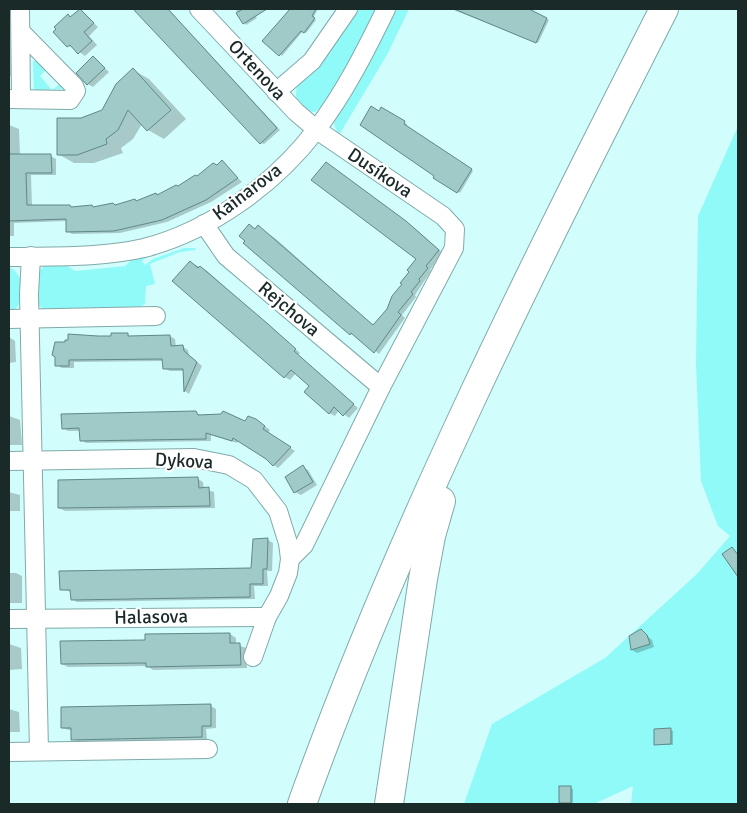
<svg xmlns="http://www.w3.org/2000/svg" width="747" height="813" font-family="Signika,sans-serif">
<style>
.green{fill:#90faf8}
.shadow{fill:#0003}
.building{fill:#9fcac8;stroke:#5f8887}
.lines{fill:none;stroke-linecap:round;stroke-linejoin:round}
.minor-casing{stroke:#80aaa9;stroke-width:20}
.primary-casing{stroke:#80aaa9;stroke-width:30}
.minor{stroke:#fff;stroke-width:18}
.primary{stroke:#fff;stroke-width:28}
.labels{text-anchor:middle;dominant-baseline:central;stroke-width:4.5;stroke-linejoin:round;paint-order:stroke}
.street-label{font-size:19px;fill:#192a29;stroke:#fff}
</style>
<rect width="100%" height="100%" fill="#d1fdfc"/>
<g class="green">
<path d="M357,9h19c-11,24 -41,88 -61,103 -14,-1 -22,-11 -18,-25z"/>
<polygon points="396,9 409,9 388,53 339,135 334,125 336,116 375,52"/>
<polygon points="41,60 48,68 40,76 52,90 61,83 62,89 34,91 33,61"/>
<polygon points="738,126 738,804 631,804 633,786 594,804 464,804 492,724 605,658 697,574 730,536 718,526 701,481 696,364 698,216"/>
<polygon points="184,248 195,248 196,250 180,252 150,264 155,284 146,286 145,304 135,310 45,311 36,303 38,273 44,266 66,265 75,271 106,268 125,266 133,259 148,256 142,261 145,265 153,259"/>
<path d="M9,267c17,7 19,40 0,45z"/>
</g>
<g class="shadow">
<polygon points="9,9 10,9 11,76 9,76"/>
<polygon points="136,9 168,9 280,130 264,144 261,143"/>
<polygon points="235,9 252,9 257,18 246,25"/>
<polygon points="291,9 318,9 313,18 316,20 306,33 303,31 282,56 264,41"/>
<polygon points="451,9 526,9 549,20 538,43"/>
<polygon points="80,10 98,27 89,36 97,45 85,56 74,48 68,46 68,16 71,17"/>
<polygon points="94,58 109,72 93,87 88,84"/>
<polygon points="133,70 149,79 186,119 164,139 148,130 142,124 133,139 121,148 123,153 94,163 74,163 58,154 81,119 103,111"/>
<polygon points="381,109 407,124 406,126 473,171 460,193 435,178 436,176"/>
<polygon points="9,125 19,129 20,155 51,156 56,159 56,175 31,175 32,206 95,208 137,202 178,188 222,162 242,182 211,202 167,222 120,233 72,234 67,231 67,221 14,223 14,236 9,236 9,208 13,208 12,160 9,160"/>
<polygon points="250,225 256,230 262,229 276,239 374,326 388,310 418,259 411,225 443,253 430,270 431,271 415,295 416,297 402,315 405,318 379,354 356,335 350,334 245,243"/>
<polygon points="190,262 206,270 300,353 298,355 358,408 349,418 339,410 335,416 329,413 311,386 296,373 290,380 285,377 174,281"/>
<polygon points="127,334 131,337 170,336 175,339 176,347 183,347 188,350 189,355 202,366 189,394 185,391 184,371 170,371 164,368 164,361 74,362 74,368 62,368 57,365 112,337"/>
<polygon points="9,337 15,341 16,362 9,363"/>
<polygon points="196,413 203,416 262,424 270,430 268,433 295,451 278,468 239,440 237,443 211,435 211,441 86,443 81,440 81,431 68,431 63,428"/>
<polygon points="9,416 20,420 22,445 9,445"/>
<polygon points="303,467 308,470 317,485 301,495 295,492"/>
<polygon points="198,479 203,482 204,489 214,492 215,508 65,511 59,508"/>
<polygon points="9,484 9,492 20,495 20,511 9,511"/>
<polygon points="268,540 273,543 272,571 267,571 268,586 254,586 255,599 77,602 72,599 72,592 61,589 253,569"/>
<polygon points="9,573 16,573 22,576 22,603 9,603"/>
<polygon points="641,630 652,640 654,647 637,653 632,650"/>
<polygon points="230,634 236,638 236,645 247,648 247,668 153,670 147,666 68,667 62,664 147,641"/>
<polygon points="9,644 21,648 22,669 9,670"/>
<polygon points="211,706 216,709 216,728 206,729 207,740 78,742 73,739 73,731 62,728"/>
<polygon points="9,709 19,712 20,732 10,732 10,743"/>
<polygon points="670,730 673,731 673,745 655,744"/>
<polygon points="571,788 573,789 573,803 560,802"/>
</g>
<g class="building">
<polygon points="80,9 94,23 84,32 92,41 78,54 70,45 67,47 53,32 56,29 54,27 68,14 70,17"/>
<polygon points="133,9 168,9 277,128 260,144"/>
<polygon points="243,9 267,9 243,24 236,13"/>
<polygon points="290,9 316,9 312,16 315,18 304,33 301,31 279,56 262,41"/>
<polygon points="454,9 529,9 547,18 536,43"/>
<polygon points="93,56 105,68 87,85 76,73"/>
<polygon points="133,68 171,110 147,131 128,110 118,130 106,139 107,144 77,155 57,155 57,118 81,118 102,110 116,84"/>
<polygon points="371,106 379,111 381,107 405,121 404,124 472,169 457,193 433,178 434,176 360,125"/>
<polygon points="9,154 51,154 52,173 26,173 27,205 70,205 71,207 92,205 93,207 113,203 115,205 135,199 136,201 156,193 157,195 176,185 178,186 195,175 197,176 213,163 217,165 222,160 238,178 206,200 162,220 114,231 66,232 66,219 9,221"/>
<polygon points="326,162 406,221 439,250 426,266 428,268 419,279 420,281 411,292 413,294 398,312 401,315 374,353 351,333 350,335 243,243 245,241 239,236 249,224 255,229 258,225 373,325 387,309 392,296 402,284 400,283 409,272 407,270 416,259 311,180"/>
<polygon points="190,261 198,268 200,266 268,324 296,349 294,351 354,404 343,416 334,407 329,414 304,392 309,386 291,370 284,378 172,281"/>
<polygon points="111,333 128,333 128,336 170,335 171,346 183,345 184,351 197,362 184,392 183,369 163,369 162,359 69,360 69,366 55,366 55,357 52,355 55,342 65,342 65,340 68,340 68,334 98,336 111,336"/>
<polygon points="196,411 198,415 221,414 223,411 245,421 248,416 256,419 265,426 263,429 291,447 273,466 266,459 233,438 232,441 206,433 206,439 80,441 79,428 62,429 61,414"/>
<polygon points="303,465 313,482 294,493 285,477"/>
<polygon points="198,477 199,488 209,487 210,506 58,508 58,480"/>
<polygon points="268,538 267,569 263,569 263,584 250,584 250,597 71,600 70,590 60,590 59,571 251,568 253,539"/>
<polygon points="732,547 738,555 738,577 722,554"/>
<polygon points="641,629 647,635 650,644 631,650 629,636"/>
<polygon points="230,633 230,643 240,643 241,665 146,667 146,663 61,664 60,641 145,640 145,634"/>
<polygon points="211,704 211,726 202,726 202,737 71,740 71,728 61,728 61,707"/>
<polygon points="671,728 671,744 654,745 654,729"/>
<rect x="559" y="786" width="12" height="17"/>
</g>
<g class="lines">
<g class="minor-casing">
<g id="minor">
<polyline points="20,9 21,99"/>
<polyline points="199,9 296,112 317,130 443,216 455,229 454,248 381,387 304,545 290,559"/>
<polyline points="276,92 312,61 348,9"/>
<polyline points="9,99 70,100 76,91 74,86 21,32"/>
<polyline points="204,224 226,256 381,387"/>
<polyline points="31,256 29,294 39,751"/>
<path d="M9,257c45,-1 91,1 135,-9 66,-17 131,-64 172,-118 28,-36 50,-80 70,-121"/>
<polyline points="9,319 156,316"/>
<polyline points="9,461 194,458 229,465 254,480 278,511 288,543 290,559 288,573 279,596 267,617 253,657"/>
<polyline points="9,619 267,617"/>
<polyline points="9,752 208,749"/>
</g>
</g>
<g class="primary-casing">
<g id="primary">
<path d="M302,804c98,-274 230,-535 362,-795"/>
<polyline points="389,804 423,579 431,536 441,501"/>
</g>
</g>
<use href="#minor" class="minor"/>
<use href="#primary" class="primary"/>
</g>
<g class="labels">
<g class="street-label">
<text transform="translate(257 70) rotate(47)">Ortenova</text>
<text transform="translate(380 173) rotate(34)">Dusíkova</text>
<text transform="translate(247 192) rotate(-37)">Kainarova</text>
<text transform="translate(289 309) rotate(40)">Rejchova</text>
<text transform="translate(184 461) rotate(3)">Dykova</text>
<text transform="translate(151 617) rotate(-1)">Halasova</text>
</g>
</g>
<rect width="747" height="813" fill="none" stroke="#192a29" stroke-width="20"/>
</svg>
